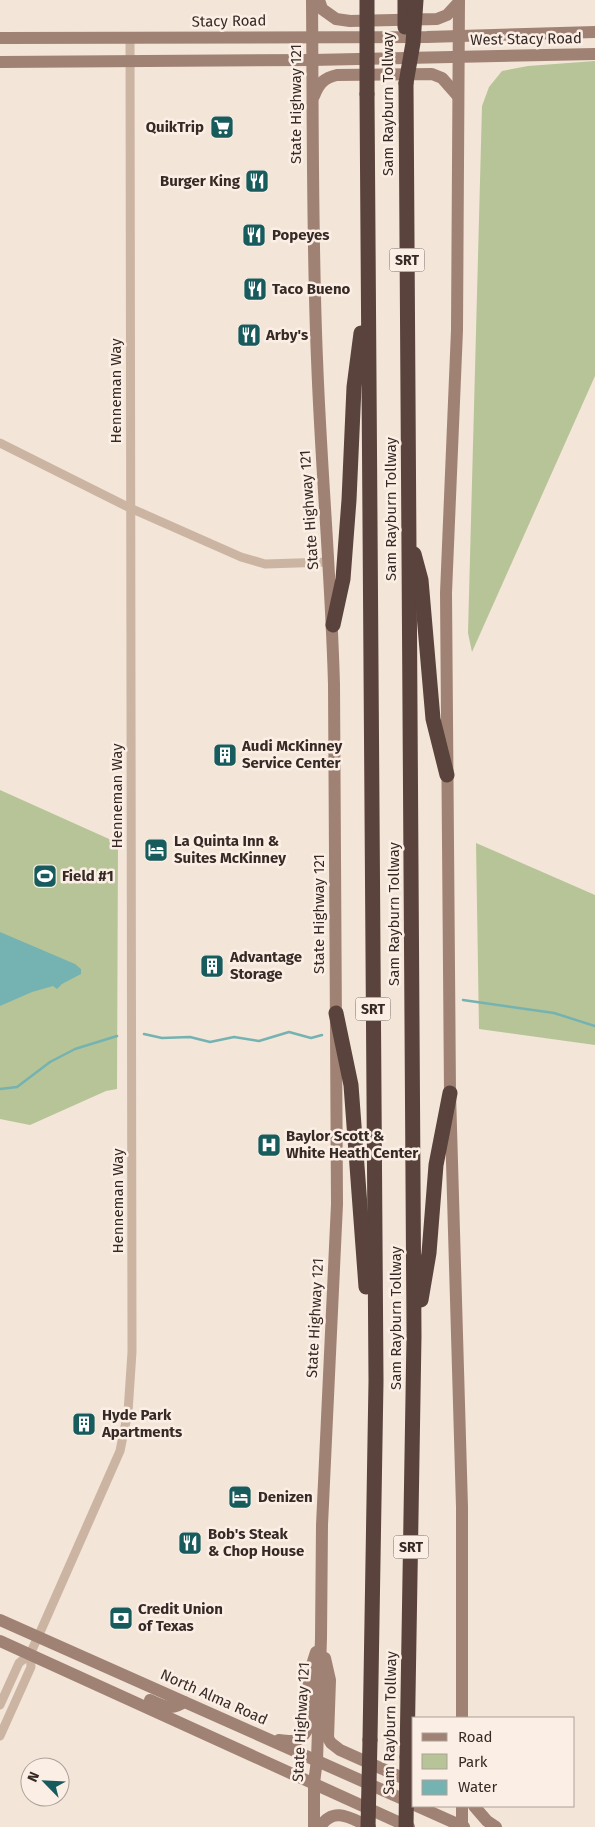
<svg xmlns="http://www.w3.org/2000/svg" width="595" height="1827" font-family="'Fira Sans',sans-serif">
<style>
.green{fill:#b7c497}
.water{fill:#74b3b2}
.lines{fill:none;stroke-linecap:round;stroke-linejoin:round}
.stream{stroke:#74b3b2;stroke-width:2.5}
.minor{stroke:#ccb4a3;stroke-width:9}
.secondary{stroke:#a08274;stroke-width:12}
.motorway{stroke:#59433c;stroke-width:15}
.motorway-bridge{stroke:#59433c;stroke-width:15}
.labels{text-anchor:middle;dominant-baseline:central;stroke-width:5;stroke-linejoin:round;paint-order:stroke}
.shield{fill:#fbefe5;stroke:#72655f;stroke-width:1}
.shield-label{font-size:14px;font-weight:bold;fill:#372a26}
.street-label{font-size:15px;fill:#372a26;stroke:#fbefe5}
.poi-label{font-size:15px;font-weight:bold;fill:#372a26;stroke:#fbefe5;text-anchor:start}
</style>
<rect width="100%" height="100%" fill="#f3e5d8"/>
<g class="green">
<polygon points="595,61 595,376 472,652 468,633 482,106 489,87 502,71 528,66"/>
<polygon points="0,790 118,843 117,1089 106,1091 30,1125 0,1119"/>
<polygon points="476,843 595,895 595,1045 479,1029"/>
</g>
<polygon class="water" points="0,932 75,964 81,969 81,974 62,984 57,989 53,986 32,992 0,1006"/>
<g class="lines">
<g class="stream">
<polyline points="463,1000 554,1013 595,1026"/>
<polyline points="144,1034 162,1038 190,1037 210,1042 234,1037 259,1041 289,1032 311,1038 322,1035"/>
<polyline points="0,1089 17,1087 50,1062 75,1049 117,1036"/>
</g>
<g class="minor">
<polyline points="0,443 130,508 241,557 265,564 329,562"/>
<polyline points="0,1705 19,1663 30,1654 38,1637 120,1451 128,1412 132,1352 130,38"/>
<polyline points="0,1736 31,1667 30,1654"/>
</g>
<g class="secondary">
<path d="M312,0c1,120 0,240 5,359 4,109 14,217 17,325l3,520 -15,321 -1,113 -4,122 -3,23v44"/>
<polyline points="319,0 322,9 336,19 350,21 437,19 447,15 459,2"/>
<polyline points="459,0 457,330 446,593 450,1093 462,1507 462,1718"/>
<polyline points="0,38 427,37 595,32"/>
<polyline points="0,62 312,60 595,54"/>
<path d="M314,96c5,-13 10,-18 23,-21l95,-1 10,4 15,17"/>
<polyline points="0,1620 414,1804"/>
<polyline points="0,1641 409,1827"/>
<polyline points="325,1658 330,1680 328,1738 331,1743 340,1750 414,1783"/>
<path d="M150,1700c13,6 22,11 34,2"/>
<path d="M279,1740c14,2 21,3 28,-10l2,-56 7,-22"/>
<polyline points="417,1806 464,1827"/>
<polyline points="474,1806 487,1821 496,1827"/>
<path d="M320,1827c14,-22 32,-8 50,0"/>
<polyline points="462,1827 462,1806"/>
</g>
<g class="motorway">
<polyline points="406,83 414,1336 407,1757"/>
<polyline points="367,94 376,1381 370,1740"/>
<polyline points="414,554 421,580 433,719 447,775"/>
<polyline points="333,625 343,579 349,500 354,387 361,333"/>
<polyline points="336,1013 351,1085 366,1287"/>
<polyline points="421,1300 429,1253 436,1165 450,1093"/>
</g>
<g class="motorway-bridge">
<polyline points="367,0 367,94"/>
<polyline points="405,0 405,27"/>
<polyline points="406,83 413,43 416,0"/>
<polyline points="368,1827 370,1740"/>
<polyline points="406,1827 407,1757"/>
</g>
</g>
<defs>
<g id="supermarket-square" transform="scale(1.25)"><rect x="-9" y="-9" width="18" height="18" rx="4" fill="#185b5c" stroke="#fbefe5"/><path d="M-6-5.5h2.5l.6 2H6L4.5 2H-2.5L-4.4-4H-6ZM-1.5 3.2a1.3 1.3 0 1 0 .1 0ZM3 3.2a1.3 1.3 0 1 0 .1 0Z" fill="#fff"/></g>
<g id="restaurant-square" transform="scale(1.25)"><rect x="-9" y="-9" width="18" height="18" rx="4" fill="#185b5c" stroke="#fbefe5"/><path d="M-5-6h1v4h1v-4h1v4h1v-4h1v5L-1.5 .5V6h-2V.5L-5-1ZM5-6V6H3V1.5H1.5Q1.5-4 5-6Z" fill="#fff"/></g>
<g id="building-square" transform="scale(1.25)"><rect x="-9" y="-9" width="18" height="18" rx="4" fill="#185b5c" stroke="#fbefe5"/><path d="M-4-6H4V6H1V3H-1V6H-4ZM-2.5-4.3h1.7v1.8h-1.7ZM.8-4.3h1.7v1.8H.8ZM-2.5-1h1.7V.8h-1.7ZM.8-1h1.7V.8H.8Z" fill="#fff"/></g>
<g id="hotel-square" transform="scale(1.25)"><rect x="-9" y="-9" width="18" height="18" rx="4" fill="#185b5c" stroke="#fbefe5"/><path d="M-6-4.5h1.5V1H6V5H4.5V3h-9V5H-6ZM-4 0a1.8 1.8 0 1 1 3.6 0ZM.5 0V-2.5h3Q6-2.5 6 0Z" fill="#fff"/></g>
<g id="stadium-square" transform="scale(1.25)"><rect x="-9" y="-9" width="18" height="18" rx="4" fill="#185b5c" stroke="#fbefe5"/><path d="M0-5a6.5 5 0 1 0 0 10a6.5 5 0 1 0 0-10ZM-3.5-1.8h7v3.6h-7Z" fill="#fff"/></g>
<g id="hospital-square" transform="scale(1.25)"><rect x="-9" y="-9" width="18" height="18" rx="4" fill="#185b5c" stroke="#fbefe5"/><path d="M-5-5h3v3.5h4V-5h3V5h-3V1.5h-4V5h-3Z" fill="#fff"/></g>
<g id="bank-square" transform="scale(1.25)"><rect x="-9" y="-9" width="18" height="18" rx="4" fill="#185b5c" stroke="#fbefe5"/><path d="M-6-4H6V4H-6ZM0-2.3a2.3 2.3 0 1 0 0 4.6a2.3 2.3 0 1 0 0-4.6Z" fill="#fff"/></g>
</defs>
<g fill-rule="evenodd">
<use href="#supermarket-square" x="222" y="127"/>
<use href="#restaurant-square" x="257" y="181"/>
<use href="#restaurant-square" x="254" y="235"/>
<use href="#restaurant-square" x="255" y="289"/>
<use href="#restaurant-square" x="249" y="335"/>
<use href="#building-square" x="225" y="755"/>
<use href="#hotel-square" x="156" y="850"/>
<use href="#stadium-square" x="45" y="876"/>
<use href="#building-square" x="212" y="966"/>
<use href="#hospital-square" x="269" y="1145"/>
<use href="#building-square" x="84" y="1424"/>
<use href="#hotel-square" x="240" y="1497"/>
<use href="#restaurant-square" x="190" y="1543"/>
<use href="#bank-square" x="121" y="1618"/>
</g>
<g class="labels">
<g class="shield">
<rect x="389.5" y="248.5" width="35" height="23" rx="4"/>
<rect x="355.5" y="997.5" width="35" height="23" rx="4"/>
<rect x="393.5" y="1535.5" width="35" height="23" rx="4"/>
</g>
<g class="shield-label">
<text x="407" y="260">SRT</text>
<text x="373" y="1009">SRT</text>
<text x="411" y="1547">SRT</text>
</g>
<g class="street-label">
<text transform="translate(229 21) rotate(-1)">Stacy Road</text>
<text transform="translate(526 39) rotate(-1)">West Stacy Road</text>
<text transform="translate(296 104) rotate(-90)">State Highway 121</text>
<text transform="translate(388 104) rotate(-90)">Sam Rayburn Tollway</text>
<text transform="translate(116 391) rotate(-90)">Henneman Way</text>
<text transform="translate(391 509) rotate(-90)">Sam Rayburn Tollway</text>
<text transform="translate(309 510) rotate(-94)">State Highway 121</text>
<text transform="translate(117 796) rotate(-90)">Henneman Way</text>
<text transform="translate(319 914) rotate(-90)">State Highway 121</text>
<text transform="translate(394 914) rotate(-90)">Sam Rayburn Tollway</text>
<text transform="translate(118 1201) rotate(-90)">Henneman Way</text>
<text transform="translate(315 1318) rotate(-87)">State Highway 121</text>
<text transform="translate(396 1318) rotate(-90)">Sam Rayburn Tollway</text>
<text transform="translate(214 1697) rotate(24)">North Alma Road</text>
<text transform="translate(301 1722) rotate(-87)">State Highway 121</text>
<text transform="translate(390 1723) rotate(-89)">Sam Rayburn Tollway</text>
</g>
<g class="poi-label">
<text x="204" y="127" text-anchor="end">QuikTrip</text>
<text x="240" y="181" text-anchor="end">Burger King</text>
<text x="272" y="235">Popeyes</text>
<text x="272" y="289">Taco Bueno</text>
<text x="266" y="335">Arby's</text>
<text x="242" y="746">Audi McKinney<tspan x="242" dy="17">Service Center</tspan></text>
<text x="174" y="841">La Quinta Inn &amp;<tspan x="174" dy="17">Suites McKinney</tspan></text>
<text x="62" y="876">Field #1</text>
<text x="230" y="957">Advantage<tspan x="230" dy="17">Storage</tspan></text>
<text x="286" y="1136">Baylor Scott &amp;<tspan x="286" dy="17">White Heath Center</tspan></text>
<text x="102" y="1415">Hyde Park<tspan x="102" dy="17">Apartments</tspan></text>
<text x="258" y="1497">Denizen</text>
<text x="208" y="1534">Bob's Steak<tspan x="208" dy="17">&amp; Chop House</tspan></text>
<text x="138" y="1609">Credit Union<tspan x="138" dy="17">of Texas</tspan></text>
</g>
</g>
<rect x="412" y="1717" width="162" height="90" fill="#fbefe5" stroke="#ada099"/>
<rect x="422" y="1733" width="25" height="8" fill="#a08274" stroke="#ada099"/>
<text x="458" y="1742" font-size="15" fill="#372a26">Road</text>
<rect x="422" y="1754" width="25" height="15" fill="#b7c497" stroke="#ada099"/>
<text x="458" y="1767" font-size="15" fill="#372a26">Park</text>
<rect x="422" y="1780" width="25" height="15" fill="#74b3b2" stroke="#ada099"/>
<text x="458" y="1792" font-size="15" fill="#372a26">Water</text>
<g transform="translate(45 1782) rotate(294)"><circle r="24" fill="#fbefe5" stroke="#ada099"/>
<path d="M0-4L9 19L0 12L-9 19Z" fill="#185b5c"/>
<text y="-8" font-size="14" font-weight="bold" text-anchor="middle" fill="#372a26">N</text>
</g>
</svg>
